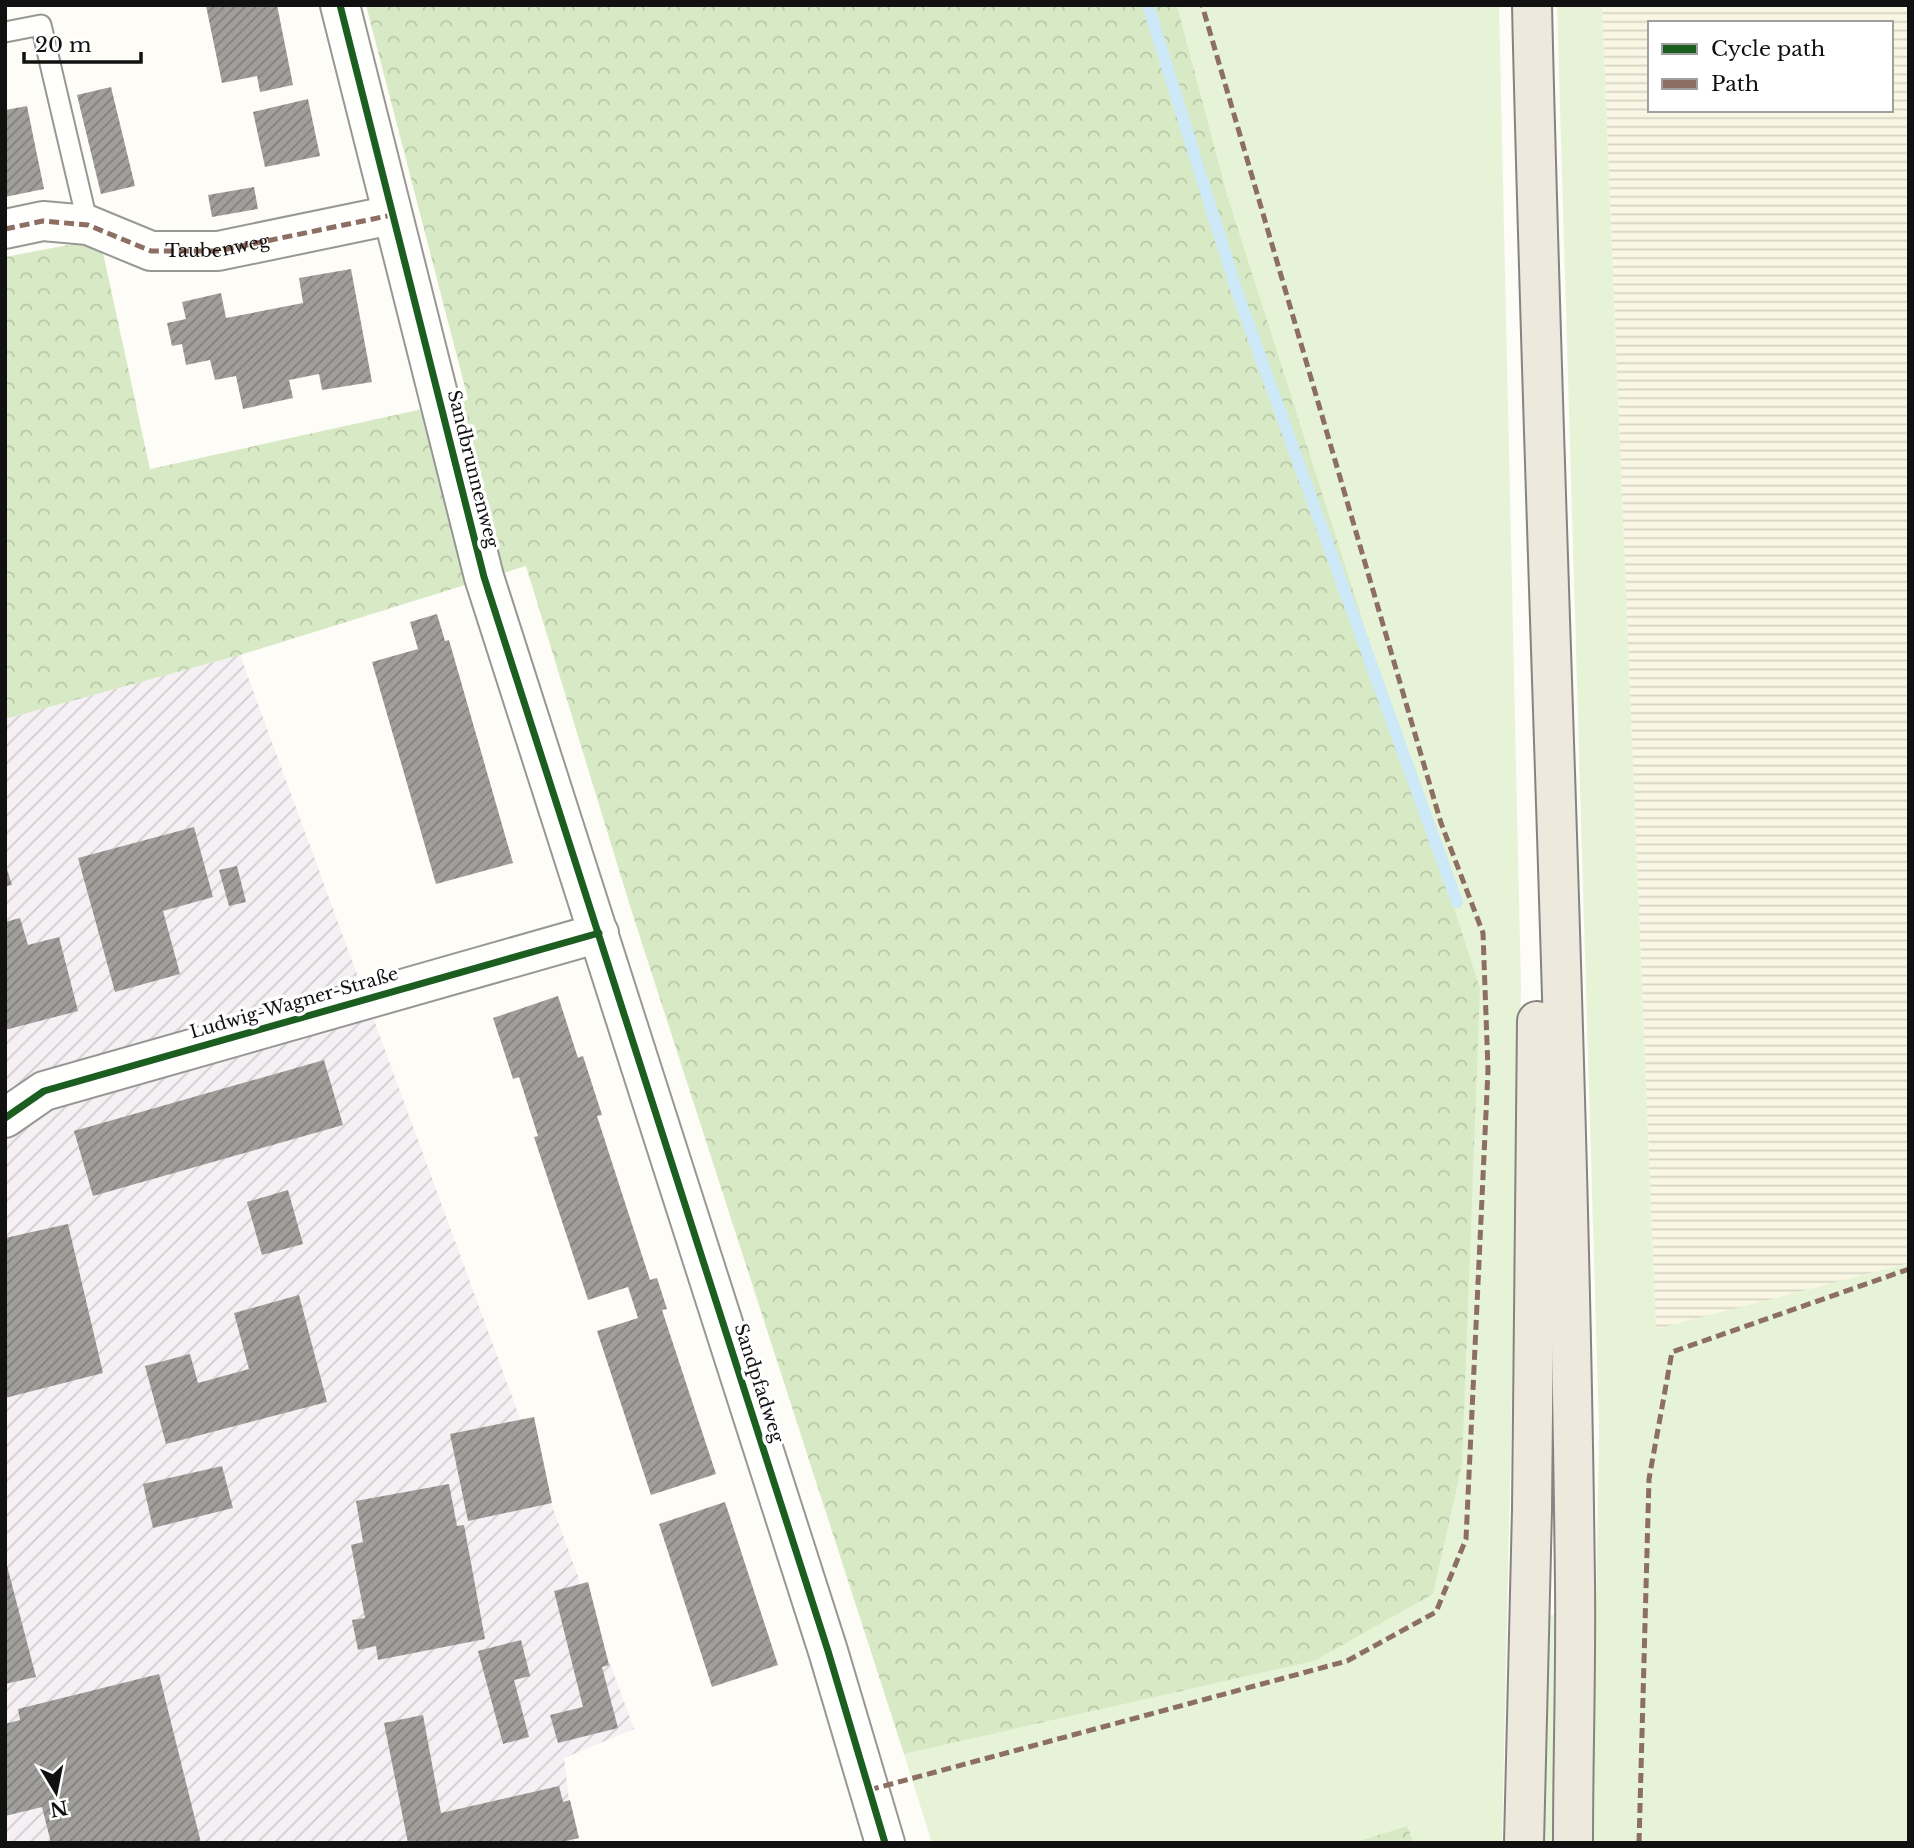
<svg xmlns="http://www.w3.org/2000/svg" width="1914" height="1848" font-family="'Libre Baskerville',serif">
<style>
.industrial{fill:url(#industrial-furrows)}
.farmland{fill:url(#farmland-rules);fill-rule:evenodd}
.grass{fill:#e7f3d7}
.forest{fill:url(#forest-crowns)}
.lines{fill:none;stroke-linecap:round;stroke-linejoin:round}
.stream{stroke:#cde8f7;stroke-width:12}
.building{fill:url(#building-hatch)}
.service-casing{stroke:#979795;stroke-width:23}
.minor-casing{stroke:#979795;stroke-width:42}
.primary-casing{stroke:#858482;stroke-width:42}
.service{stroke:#fffffe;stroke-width:19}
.minor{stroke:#fffffe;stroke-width:38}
.primary{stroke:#ede9dc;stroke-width:38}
.quiet{stroke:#8d6e63;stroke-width:5;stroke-dasharray:10 5;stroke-linecap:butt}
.cycleway-casing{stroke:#fff;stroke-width:11}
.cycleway{stroke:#1b5e20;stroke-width:7}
.labels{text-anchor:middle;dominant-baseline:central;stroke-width:7;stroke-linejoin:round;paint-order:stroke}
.street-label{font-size:18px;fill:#111;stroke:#fff}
</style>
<defs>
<pattern id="industrial-furrows" width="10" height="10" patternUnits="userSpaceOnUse" patternTransform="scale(1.75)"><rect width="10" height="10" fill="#f5f0f3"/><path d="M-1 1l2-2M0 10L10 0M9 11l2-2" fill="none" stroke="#d1cdcf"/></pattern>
<pattern id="farmland-rules" width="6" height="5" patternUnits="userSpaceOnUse" patternTransform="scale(1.75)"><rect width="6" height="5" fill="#f9f7e4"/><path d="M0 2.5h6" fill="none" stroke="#d4d3c3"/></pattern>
<pattern id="forest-crowns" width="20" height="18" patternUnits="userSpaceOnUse" patternTransform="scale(1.75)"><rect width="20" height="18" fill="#d8eac5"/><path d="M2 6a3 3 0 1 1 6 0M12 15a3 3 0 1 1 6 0" fill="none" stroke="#b8c8a8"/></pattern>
<pattern id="building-hatch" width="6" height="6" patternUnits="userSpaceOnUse" patternTransform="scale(1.75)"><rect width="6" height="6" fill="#a19f9c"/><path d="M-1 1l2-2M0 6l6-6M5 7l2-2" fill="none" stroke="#82807e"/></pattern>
</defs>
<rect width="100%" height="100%" fill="#fdfcf7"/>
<polygon class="industrial" points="240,655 634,1729 564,1758 574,1843 5,1843 5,719"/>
<path class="farmland" d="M1602,5h307v1258l-253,67zM1650,23h241v87h-241z"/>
<g class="grass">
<polygon points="1177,5 1499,5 1521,989 1502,1843 1414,1843 1407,1826 1351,1843 932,1843 904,1754 1314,1661 1228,198"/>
<polygon points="1557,5 1602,5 1656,1329 1909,1263 1909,1843 1592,1843 1599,1430"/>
<polygon points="1543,1615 1565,1615 1563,1843 1538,1843"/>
</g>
<g class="forest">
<polygon points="366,5 1177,5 1228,198 1480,989 1462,1464 1433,1594 1314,1661 904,1754 630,906 526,566 240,655 5,719 5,257 100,239 150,469 468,399"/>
<polygon points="1407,1826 1414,1843 1352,1843"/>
</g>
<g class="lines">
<polyline class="stream" points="1148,5 1238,295 1457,902"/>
</g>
<g class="building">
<polygon points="277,5 293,85 260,92 257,76 222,83 206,6"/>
<polygon points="111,87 135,186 101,194 77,95"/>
<polygon points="308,99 320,156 265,167 253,112"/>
<polygon points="27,106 44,189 5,197 5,110"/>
<polygon points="254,187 258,209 212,217 208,195"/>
<polygon points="351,269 372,382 322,390 319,374 289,380 293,398 243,409 236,376 215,380 210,360 186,365 182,344 172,346 167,323 186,319 182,302 221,293 226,318 303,303 299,278"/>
<polygon points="437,614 445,641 449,640 513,863 436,884 372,662 418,649 410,622"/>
<polygon points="194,827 213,897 163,911 180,974 115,992 78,858"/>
<polygon points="5,863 12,885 5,886"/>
<polygon points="237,866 246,902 229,906 219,870"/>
<polygon points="20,918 28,945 59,937 78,1011 5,1030 5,922"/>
<polygon points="558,996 578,1058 583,1056 602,1115 597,1116 650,1280 657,1278 667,1309 662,1310 716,1474 651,1495 597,1331 638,1318 628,1287 588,1300 534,1137 538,1136 519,1077 513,1079 493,1018"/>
<polygon points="324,1060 343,1125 93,1196 74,1131"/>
<polygon points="288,1190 303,1244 262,1255 247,1202"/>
<polygon points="68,1224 103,1373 5,1398 5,1238"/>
<polygon points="299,1295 327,1402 166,1444 145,1366 190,1354 198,1383 249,1369 234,1313"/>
<polygon points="534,1417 552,1503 468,1521 450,1434"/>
<polygon points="222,1466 233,1508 153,1528 143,1484"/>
<polygon points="449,1484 457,1526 464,1525 485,1639 378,1660 376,1646 358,1650 352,1620 365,1618 351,1545 363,1542 356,1501"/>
<polygon points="725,1502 778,1665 712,1687 659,1524"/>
<polygon points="5,1558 36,1677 5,1684"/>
<polygon points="588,1582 609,1665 602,1667 618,1728 558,1743 550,1715 583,1707 554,1591"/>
<polygon points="521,1640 530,1676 514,1680 529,1737 503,1744 478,1651"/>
<polygon points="159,1674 201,1843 51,1843 42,1807 5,1816 5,1724 20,1720 18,1709"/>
<polygon points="423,1715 441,1813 559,1786 563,1802 570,1800 579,1838 558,1843 408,1843 384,1723"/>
</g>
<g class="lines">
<g class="service-casing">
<polyline id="service" points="5,32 41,25 88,225"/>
</g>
<g class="minor-casing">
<g id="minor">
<polyline points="340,5 484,577 828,1651 885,1843"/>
<path id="s1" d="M5,229l38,-8 45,4 63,26h67l174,-36"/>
<polyline points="5,1118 44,1091 599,933"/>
</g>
</g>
<g class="primary-casing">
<g id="primary">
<path d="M1532,5c12,527 37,1053 43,1579 1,86 -2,173 -2,259"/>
<polyline points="1524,1843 1532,1510 1537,1021"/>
</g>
</g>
<use href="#service" class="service"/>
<use href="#minor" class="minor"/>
<use href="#primary" class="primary"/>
<g class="quiet">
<polyline points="5,229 43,221 88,225 151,251 218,251 392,215"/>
<polyline points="869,1790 1347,1661 1436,1612 1466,1539 1488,1070 1483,933 1441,823 1202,5"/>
<polyline points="1639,1843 1649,1479 1672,1352 1909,1269"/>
</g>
<g class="cycleway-casing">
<g id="cycleway">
<polyline points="340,5 484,577 828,1651 885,1843"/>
<polyline points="5,1118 44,1091 599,933"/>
</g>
</g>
<use href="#cycleway" class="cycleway"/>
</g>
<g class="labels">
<g class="street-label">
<text stroke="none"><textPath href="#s1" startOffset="219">Taubenweg</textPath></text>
<text transform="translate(473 469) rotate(76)">Sandbrunnenweg</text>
<text transform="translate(294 1003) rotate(-16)">Ludwig-Wagner-Straße</text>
<text transform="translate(759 1383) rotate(72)">Sandpfadweg</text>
</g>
</g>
<rect width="1914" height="1848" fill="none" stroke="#111111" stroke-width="14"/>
<rect x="1648" y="21" width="245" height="91" fill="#ffffff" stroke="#a0a0a0" stroke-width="2"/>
<rect x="1662" y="44" width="35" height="10" fill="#1b5e20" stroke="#a0a0a0" stroke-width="2"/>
<text x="1711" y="56" font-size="21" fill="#111111">Cycle path</text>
<rect x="1662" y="79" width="35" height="10" fill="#8d6e63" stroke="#a0a0a0" stroke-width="2"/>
<text x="1711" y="91" font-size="21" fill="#111111">Path</text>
<g transform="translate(56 1792) rotate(170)" stroke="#ffffff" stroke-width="5" paint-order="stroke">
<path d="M0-5L12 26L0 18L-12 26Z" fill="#111111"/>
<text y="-10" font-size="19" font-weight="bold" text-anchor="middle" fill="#111111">N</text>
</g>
<path d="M24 52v10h117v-10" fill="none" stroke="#111111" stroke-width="3.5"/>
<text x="35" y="52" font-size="21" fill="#111111" stroke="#ffffff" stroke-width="5" paint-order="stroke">20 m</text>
</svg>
